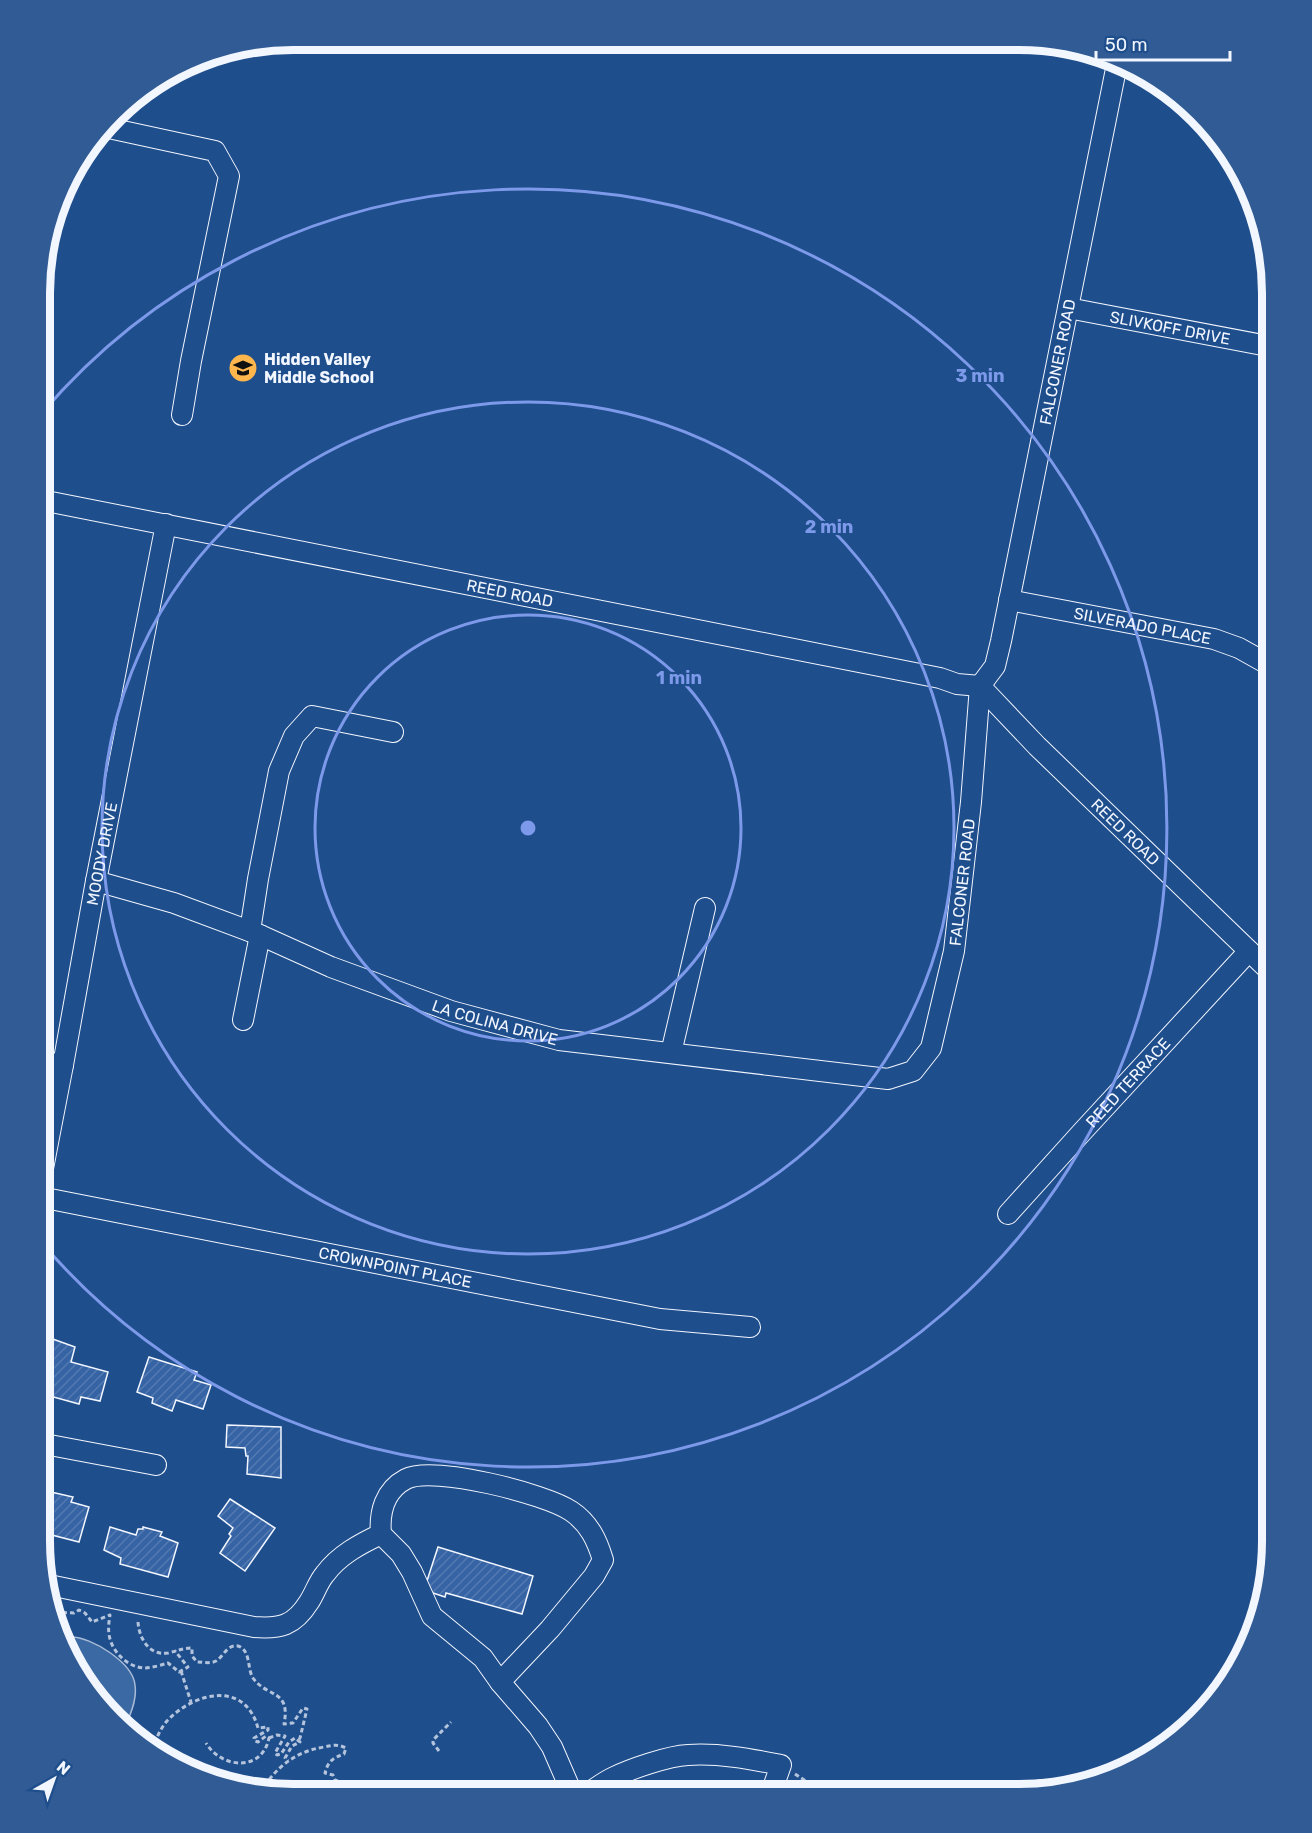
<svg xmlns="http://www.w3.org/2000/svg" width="1312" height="1833" font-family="Rubik,sans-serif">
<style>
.water{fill:#3b69a3;stroke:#a8bbd7;stroke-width:1.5}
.building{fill:url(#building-hatch);stroke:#f2f6ff;stroke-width:1.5}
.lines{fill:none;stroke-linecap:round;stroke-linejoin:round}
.minor-casing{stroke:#f2f6ff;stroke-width:22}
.path{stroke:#b3c4dc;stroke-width:3;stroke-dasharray:4.5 3;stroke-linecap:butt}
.minor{stroke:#1f4e8c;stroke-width:20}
.ring{fill:none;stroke:#7d9aea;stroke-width:3}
.labels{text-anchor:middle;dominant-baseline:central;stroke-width:4.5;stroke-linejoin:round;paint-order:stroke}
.street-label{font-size:16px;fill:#f2f6ff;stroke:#1f4e8c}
.poi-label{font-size:16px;font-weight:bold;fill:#f2f6ff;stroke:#1f4e8c;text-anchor:start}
.rim{fill:none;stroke:#f2f6ff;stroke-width:8}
.centre{fill:#7d9aea;stroke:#1f4e8c;stroke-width:3}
.ring-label{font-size:18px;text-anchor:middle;font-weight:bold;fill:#7d9aea;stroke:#1f4e8c;stroke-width:4.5;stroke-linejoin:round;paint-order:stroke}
</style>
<defs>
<pattern id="building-hatch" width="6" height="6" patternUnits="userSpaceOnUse" patternTransform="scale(1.5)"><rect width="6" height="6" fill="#3563a3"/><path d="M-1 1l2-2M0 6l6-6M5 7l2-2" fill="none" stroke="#537ab1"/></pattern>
</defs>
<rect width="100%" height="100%" fill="#1f4e8c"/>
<path class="water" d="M71,1637c21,0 62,26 64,48 2,13 -4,29 -10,41l-60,-73 -3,-12z"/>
<g class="building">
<polygon points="50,1338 75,1347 71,1362 108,1372 100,1401 81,1397 79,1404 39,1393 39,1377"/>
<polygon points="149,1357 197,1372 194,1380 211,1385 203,1409 176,1400 172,1411 152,1403 153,1398 137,1392"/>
<polygon points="227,1425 281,1427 281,1478 247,1474 248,1456 246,1456 245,1448 226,1447"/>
<polygon points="51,1492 73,1497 71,1502 89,1507 79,1542 44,1533 43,1538 39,1536 39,1498 48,1501"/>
<polygon points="230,1499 275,1528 245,1571 220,1553 231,1536 229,1534 233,1528 218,1516"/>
<polygon points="110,1527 136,1535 138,1529 143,1529 143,1527 162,1532 160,1536 178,1543 168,1577 120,1564 121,1558 104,1550"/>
<polygon points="438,1547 533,1576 522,1614 446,1593 445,1597 424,1590"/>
</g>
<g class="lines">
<g class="minor-casing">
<g id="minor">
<polyline points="104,127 215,151 229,176 191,361 182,415"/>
<path id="s1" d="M1068,308l205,39"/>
<path id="s2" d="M41,500l899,178 17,6 23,2 15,-20 6,-25 117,-582"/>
<path id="s3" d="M1009,600l205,39 25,9 34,19"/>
<path id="s4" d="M980,686l57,60 236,228"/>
<path id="s5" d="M96,881l78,22 86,32 71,32 120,44 108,29 329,39 25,-8 18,-23 23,-97 17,-149 9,-116"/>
<polyline points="250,931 258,879 279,771 294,736 312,716 393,732"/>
<polyline points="243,1020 260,935"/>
<polyline points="671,1053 705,908"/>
<polyline points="40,1061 63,1065"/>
<path id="s6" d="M40,1184l23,-119 33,-184 70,-357"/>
<path id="s7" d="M40,1197l620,122 90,8"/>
<path id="s8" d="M1008,1214l74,-82 167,-181"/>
<polyline points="39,1443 156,1465"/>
<path d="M381,1534c-2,-22 4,-44 25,-55 27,-14 140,15 165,32 18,12 26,29 32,49l-9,16 -44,53 -50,53"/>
<path d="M49,1585l205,42c26,2 40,-1 55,-25 6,-9 9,-20 16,-28 14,-19 35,-30 56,-40l20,20 11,18 20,44 51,42 17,24 38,44 14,21 20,46"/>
<path d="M588,1793c8,-5 16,-11 24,-15 18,-9 56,-22 76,-23 32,-2 62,4 93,10l-10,28"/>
</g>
</g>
<g class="path">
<path d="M55,1612l19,1 5,-3 6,3 7,9 18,-7c-1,6 -2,13 -1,19 2,17 18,33 35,34 8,0 17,-3 24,-5l11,9 9,-5 -13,-16"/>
<path d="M138,1622c1,16 11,34 30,31 9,-2 15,-5 24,-5v8l5,6c6,0 13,2 19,-1 7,-4 11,-17 22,-15 13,4 9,23 15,32 14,20 38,11 31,46l9,-1 10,-15 4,1 -7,29 -2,3"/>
<polyline points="181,1671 191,1702"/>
<polyline points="269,1738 277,1735 285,1736 275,1753 277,1755 281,1754 289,1742 295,1738 300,1742 292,1746 285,1758 288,1761"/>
<path d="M152,1750c4,-11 8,-21 15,-29 27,-29 78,-41 91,7l10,-1v3l-14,8 1,3 3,1 8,-6 3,2c-7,34 -47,31 -63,5"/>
<polyline points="439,1751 433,1743 433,1740 451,1722"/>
<polyline points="795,1774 824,1793"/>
<path d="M261,1792c14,-25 36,-41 63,-45 9,-2 14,-3 22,1l-2,6c-11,4 -16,7 -19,19l8,2 2,5 11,4"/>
</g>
<use href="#minor" class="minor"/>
</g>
<g class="ring">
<circle cx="528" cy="828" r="213"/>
<circle cx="528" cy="828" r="426"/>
<path d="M42 413A639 639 0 1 1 42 1243"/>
</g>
<defs>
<g id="school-disc" transform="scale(1.5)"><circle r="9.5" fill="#ffb74d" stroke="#1f4e8c"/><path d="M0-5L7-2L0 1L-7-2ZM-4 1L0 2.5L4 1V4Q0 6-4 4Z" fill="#111"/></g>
</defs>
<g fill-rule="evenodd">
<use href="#school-disc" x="243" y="368"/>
</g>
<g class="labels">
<g class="street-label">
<text stroke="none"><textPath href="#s1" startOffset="104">SLIVKOFF DRIVE</textPath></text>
<text stroke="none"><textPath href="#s2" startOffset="1293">FALCONER ROAD</textPath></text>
<text stroke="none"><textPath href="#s2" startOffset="478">REED ROAD</textPath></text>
<text stroke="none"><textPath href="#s3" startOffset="136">SILVERADO PLACE</textPath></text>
<text stroke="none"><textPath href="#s4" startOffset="206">REED ROAD</textPath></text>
<text stroke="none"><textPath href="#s6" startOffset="336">MOODY DRIVE</textPath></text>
<text stroke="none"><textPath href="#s5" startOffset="1046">FALCONER ROAD</textPath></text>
<text stroke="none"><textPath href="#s5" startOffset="424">LA COLINA DRIVE</textPath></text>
<text stroke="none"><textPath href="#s8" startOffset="178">REED TERRACE</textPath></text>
<text stroke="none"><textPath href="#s7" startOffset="362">CROWNPOINT PLACE</textPath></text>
</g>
<g class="poi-label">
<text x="264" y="359">Hidden Valley<tspan x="264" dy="18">Middle School</tspan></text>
</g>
</g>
<path d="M0 0H1312V1833H0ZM293 50H1019A243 243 0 0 1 1262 293V1541A243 243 0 0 1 1019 1784H293A243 243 0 0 1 50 1541V293A243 243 0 0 1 293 50Z" fill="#305b95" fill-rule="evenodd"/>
<path class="rim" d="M293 50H1019A243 243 0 0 1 1262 293V1541A243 243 0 0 1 1019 1784H293A243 243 0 0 1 50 1541V293A243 243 0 0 1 293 50Z"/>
<circle cx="528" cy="828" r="9" class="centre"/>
<g class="ring-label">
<text x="980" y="382">3 min</text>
<text x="829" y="533">2 min</text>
<text x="679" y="684">1 min</text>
</g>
<g transform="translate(54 1779) rotate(40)" stroke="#1f4e8c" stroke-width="4.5" paint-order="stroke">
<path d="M0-4.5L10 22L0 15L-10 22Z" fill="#f2f6ff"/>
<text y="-9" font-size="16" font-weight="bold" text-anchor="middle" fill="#f2f6ff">N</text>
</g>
<path d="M1096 51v9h134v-9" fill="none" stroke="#f2f6ff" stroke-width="3"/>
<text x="1105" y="51" font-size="18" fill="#f2f6ff" stroke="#1f4e8c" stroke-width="4.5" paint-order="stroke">50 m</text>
</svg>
